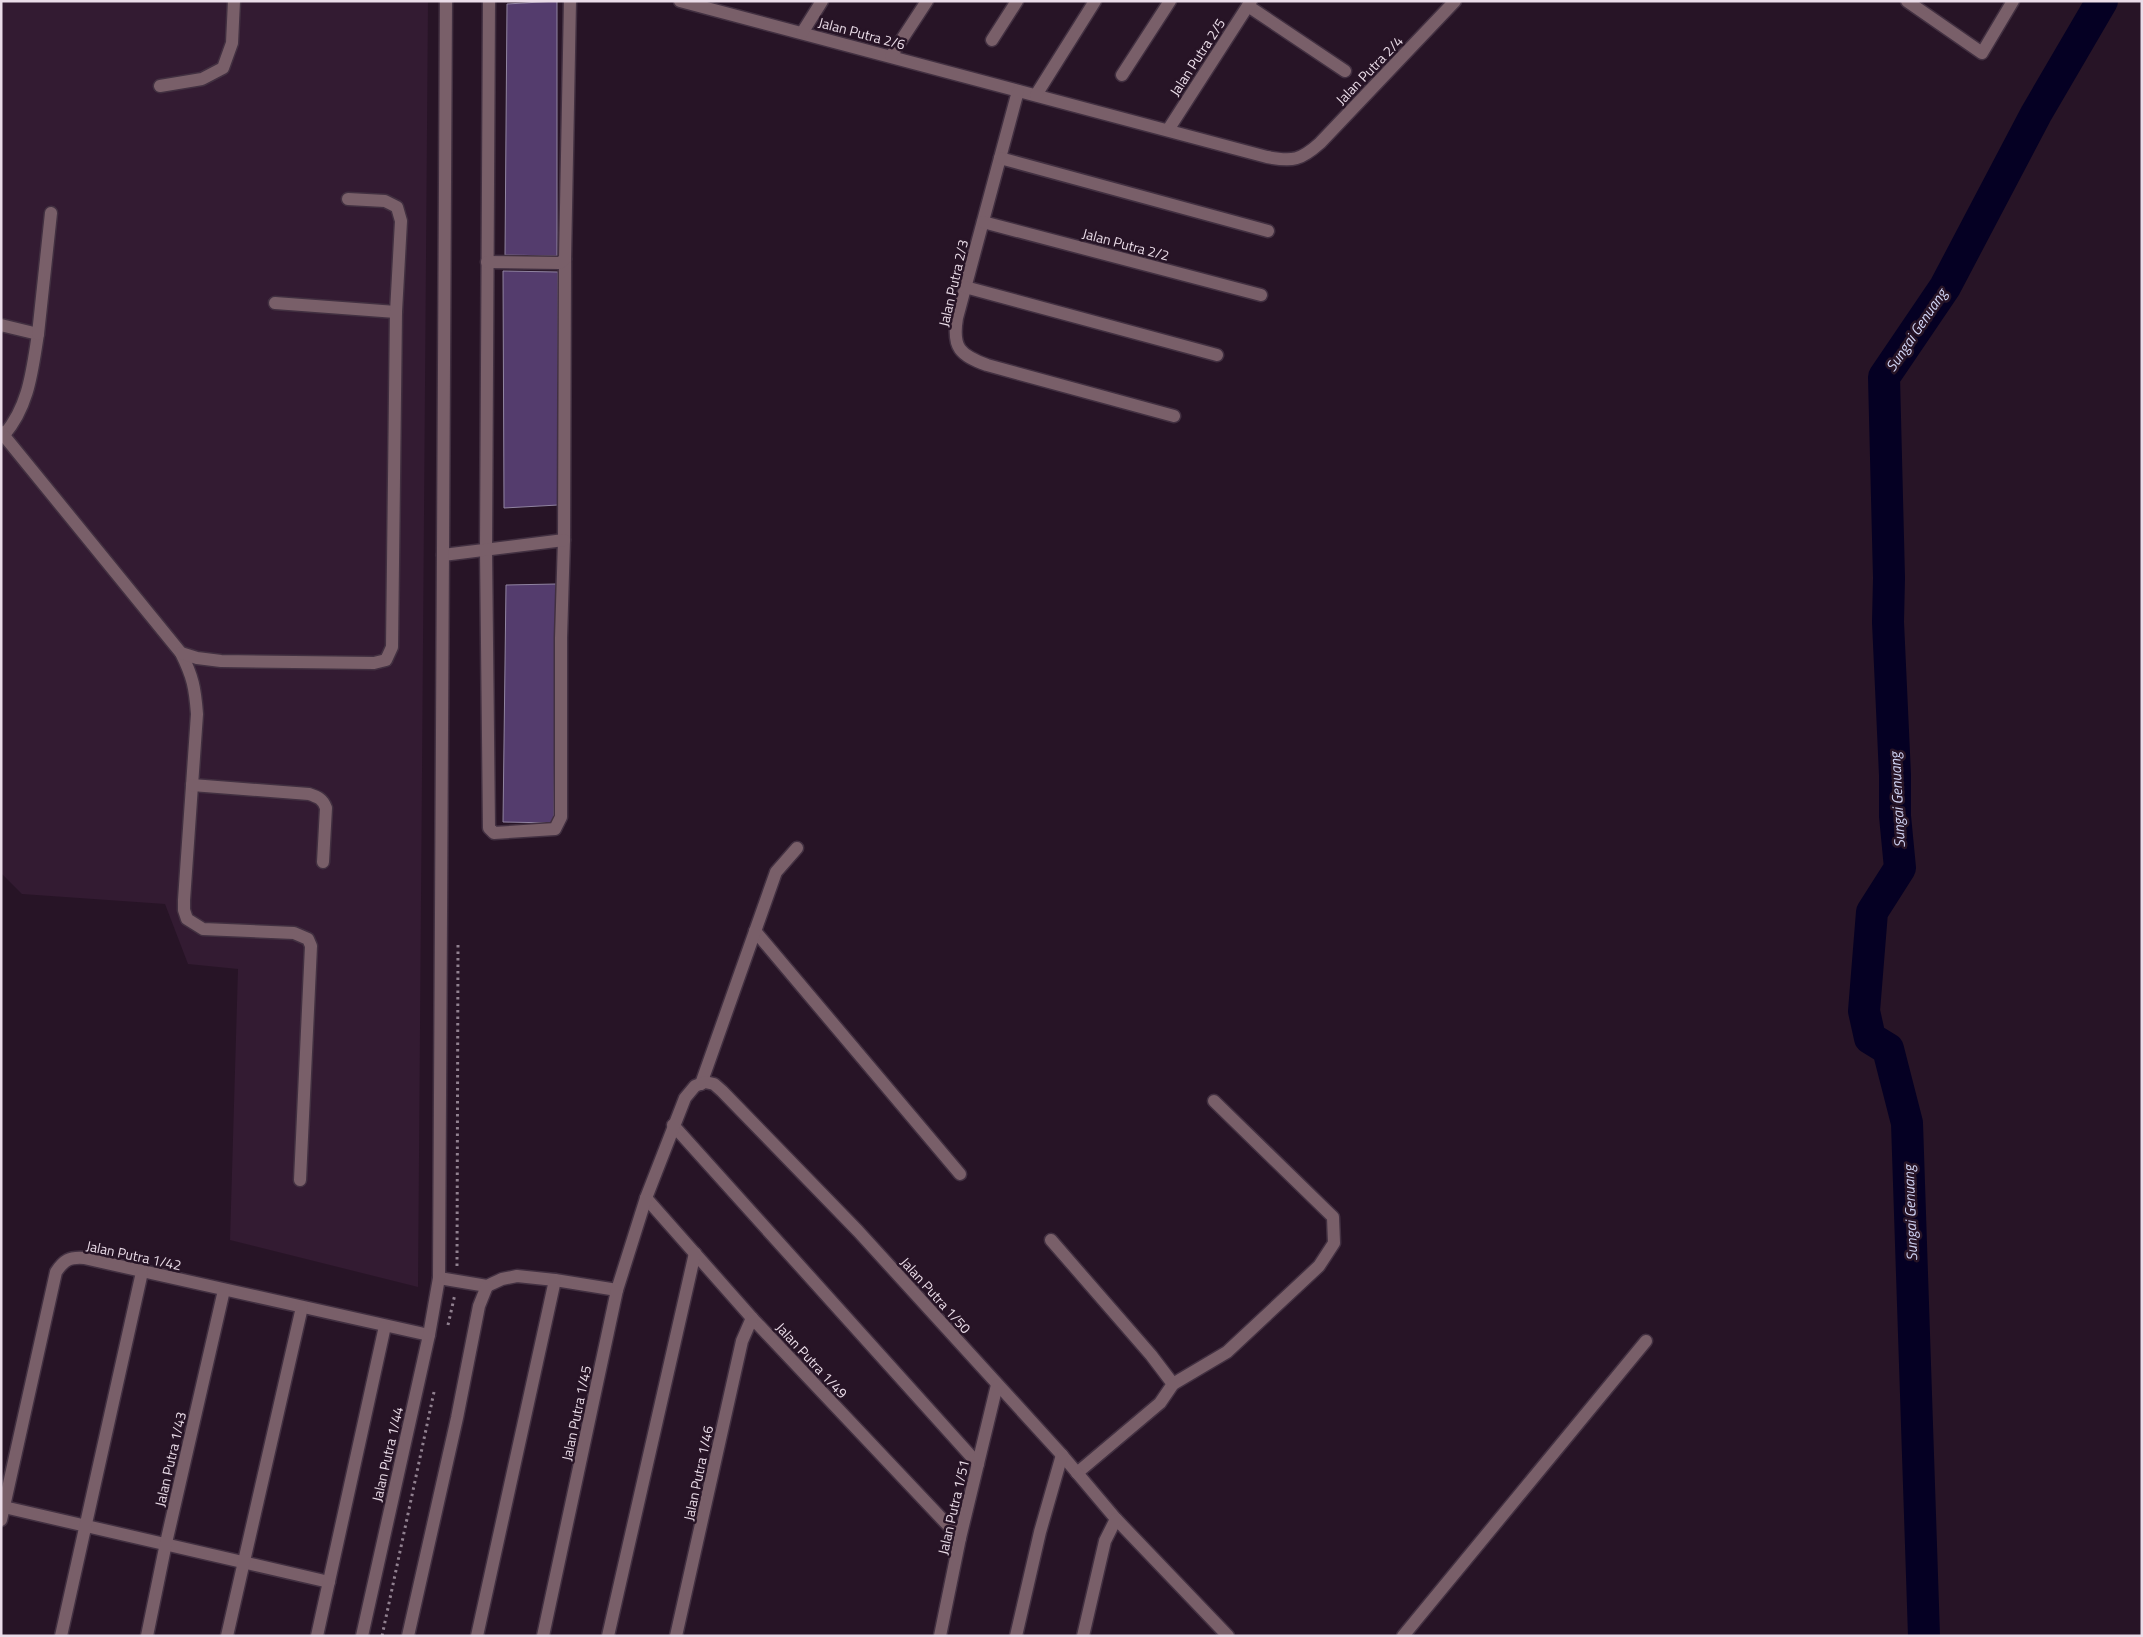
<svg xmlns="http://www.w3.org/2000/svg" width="2143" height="1637" font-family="'Titillium Web',sans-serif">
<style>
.built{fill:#331b32}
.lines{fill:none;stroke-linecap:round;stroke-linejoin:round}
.river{stroke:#050023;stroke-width:32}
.building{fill:#543c6d;stroke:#9184a1}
.minor-casing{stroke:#423041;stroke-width:15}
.path{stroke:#918190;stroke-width:3;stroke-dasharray:2.5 4;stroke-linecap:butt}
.minor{stroke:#795f69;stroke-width:12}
.labels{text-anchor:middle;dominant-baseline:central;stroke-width:5;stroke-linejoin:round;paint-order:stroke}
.street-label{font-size:14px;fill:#ebdde9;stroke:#271426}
.water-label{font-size:15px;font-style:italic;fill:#d1d4f5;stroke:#271426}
</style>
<rect width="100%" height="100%" fill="#271426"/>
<polygon class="built" points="1,1 428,1 418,1287 230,1240 238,969 188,964 165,904 22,894 1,873"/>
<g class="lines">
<polyline class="river" points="1924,1636 1907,1123 1888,1049 1870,1038 1864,1011 1872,912 1900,868 1895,816 1895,775 1888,622 1889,578 1884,377 1945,287 2036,114 2102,1"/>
</g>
<g class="building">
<polygon points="557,1 557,256 505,255 507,4"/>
<polygon points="503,271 558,272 558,505 504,508"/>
<polygon points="556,584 554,823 503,822 506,585"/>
</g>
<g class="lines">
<g class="minor-casing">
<g id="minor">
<polyline points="489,1 486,550 489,828 494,833 555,829 561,817 561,638 564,540 565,259"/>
<path d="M680,1l587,156c26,5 34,3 53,-14l135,-142"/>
<polyline points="1907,1 1982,53 2013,1"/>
<polyline points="1248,6 1345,71"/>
<polyline points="802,33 822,1"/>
<polyline points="992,40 1017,1"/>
<polyline points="891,56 927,1"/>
<polyline points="1122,75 1170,1"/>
<polyline points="160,86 202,79 223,68 232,43 234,1"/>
<path d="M1018,91l-61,227c-5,30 3,37 30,47l187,51"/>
<polyline points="1036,95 1095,1"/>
<polyline points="1168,130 1251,1"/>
<polyline points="1000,158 1268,231"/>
<polyline points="983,222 1261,295"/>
<polyline points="487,262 560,263 565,259 570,1"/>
<polyline points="965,287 1217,355"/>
<polyline points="275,303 396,312"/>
<path d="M1,325l37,9c-6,37 -9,72 -34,101"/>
<polyline points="38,334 51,213"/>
<path d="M1,432l180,221c12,24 14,35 16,61l-13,186v10l3,9 16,10 91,4 14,6 3,7 -11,234"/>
<polyline points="443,555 564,540"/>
<polyline points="181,653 197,658 221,661 374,663 386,660 392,647 396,312 401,221 397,207 385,201 348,199"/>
<path d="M192,785l117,9c9,3 14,5 17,14l-3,54"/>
<polyline points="755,931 960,1174"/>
<polyline points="701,1084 776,872 797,848"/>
<polyline points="673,1125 978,1464"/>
<polyline points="646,1198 752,1318 960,1538"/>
<polyline points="1051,1240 1151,1355 1173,1384 1160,1403 1077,1473"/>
<polyline points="439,1278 487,1286 502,1279 517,1276 555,1280 617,1290"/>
<polyline points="1173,1384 1227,1352 1319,1266 1334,1243 1333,1217 1214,1101"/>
<polyline points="4,1507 329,1582"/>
<path d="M1,1520l55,-248c8,-12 13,-15 28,-14l345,77"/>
<polyline points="61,1636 142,1272"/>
<polyline points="147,1636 166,1543 224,1290"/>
<polyline points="227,1636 302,1307"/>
<polyline points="317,1636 385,1326"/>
<polyline points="362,1636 429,1335 439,1278 446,1"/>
<polyline points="408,1636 457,1418 479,1306 487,1286"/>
<polyline points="477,1636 555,1280"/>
<polyline points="543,1636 617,1290 646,1198 685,1098 695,1086 705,1082 714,1084 722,1091 858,1231 1062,1455 1116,1519 1228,1636"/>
<polyline points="608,1636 695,1253"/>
<polyline points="676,1636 742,1341 752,1318"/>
<polyline points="940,1636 960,1538 997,1385"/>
<polyline points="1016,1636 1040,1532 1062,1455"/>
<polyline points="1083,1636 1105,1541 1116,1519"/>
<polyline points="1403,1636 1646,1341"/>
</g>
</g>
<g class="path">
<polyline points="457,1266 458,944"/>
<polyline points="448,1325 455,1294"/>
<polyline points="382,1636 434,1392"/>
</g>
<use href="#minor" class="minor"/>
</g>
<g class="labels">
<g class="street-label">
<text transform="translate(862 33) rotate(15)">Jalan Putra 2/6</text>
<text transform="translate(1197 57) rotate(-57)">Jalan Putra 2/5</text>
<text transform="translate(1369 70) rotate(-46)">Jalan Putra 2/4</text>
<text transform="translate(1126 244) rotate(15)">Jalan Putra 2/2</text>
<text transform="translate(953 283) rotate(-77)">Jalan Putra 2/3</text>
<text transform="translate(134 1255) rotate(12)">Jalan Putra 1/42</text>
<text transform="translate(936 1295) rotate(48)">Jalan Putra 1/50</text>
<text transform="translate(812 1360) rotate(47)">Jalan Putra 1/49</text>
<text transform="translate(576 1413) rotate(-78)">Jalan Putra 1/45</text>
<text transform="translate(387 1454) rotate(-77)">Jalan Putra 1/44</text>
<text transform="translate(170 1459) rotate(-77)">Jalan Putra 1/43</text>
<text transform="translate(698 1473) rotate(-78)">Jalan Putra 1/46</text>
<text transform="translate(953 1507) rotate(-77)">Jalan Putra 1/51</text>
</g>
<g class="water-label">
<text transform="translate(1916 330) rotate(-56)">Sungai Genuang</text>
<text transform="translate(1897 800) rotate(-93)">Sungai Genuang</text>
<text transform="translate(1910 1213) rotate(-92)">Sungai Genuang</text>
</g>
</g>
<rect width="2143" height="1637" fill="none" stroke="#ebdde9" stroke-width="5"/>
</svg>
